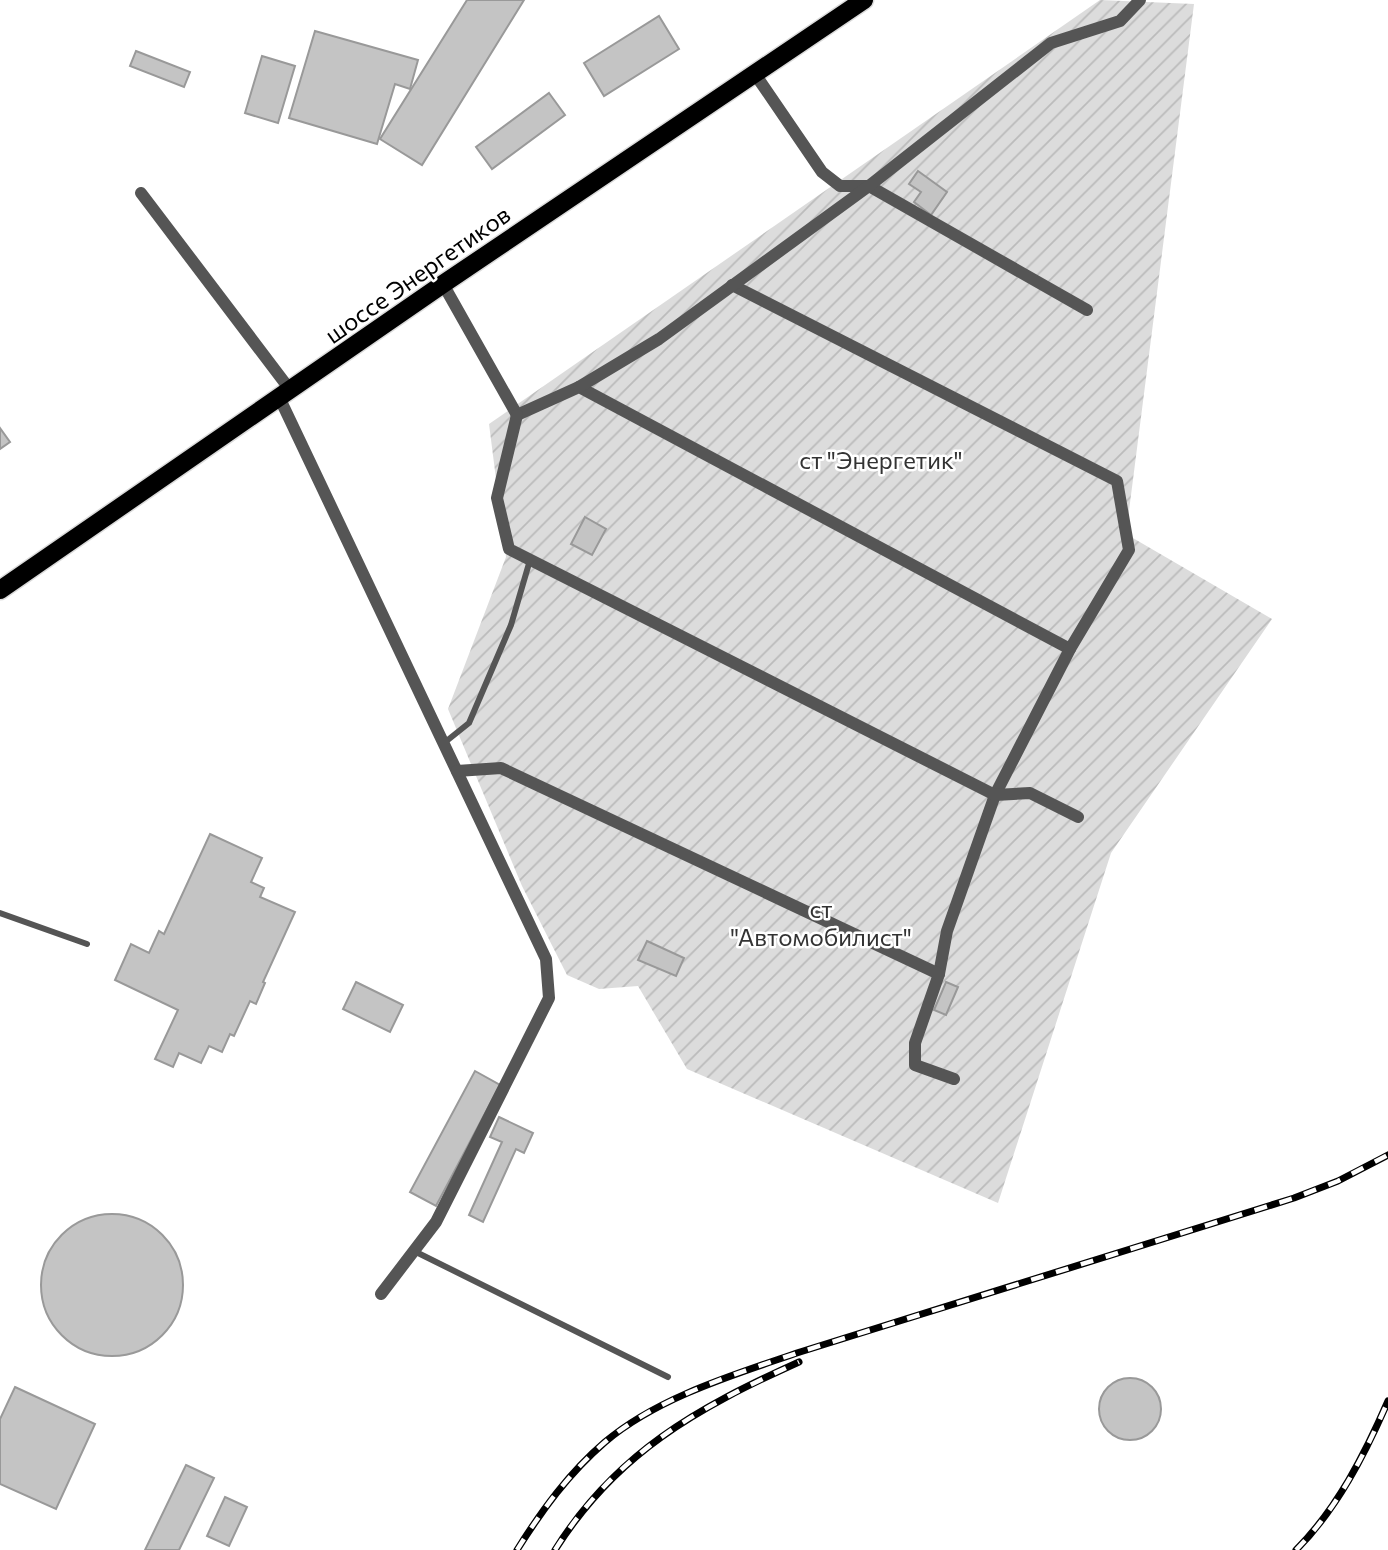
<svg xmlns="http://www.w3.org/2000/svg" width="1388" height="1550" font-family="Commissioner,sans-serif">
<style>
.garden{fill:url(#garden-furrows)}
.building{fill:#c4c4c4;stroke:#999;stroke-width:2}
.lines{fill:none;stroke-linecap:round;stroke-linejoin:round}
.primary-casing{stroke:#dbdbdb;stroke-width:21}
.service{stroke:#555;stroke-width:6}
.minor{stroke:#555;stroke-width:12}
.primary{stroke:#000;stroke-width:18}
.rail-casing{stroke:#000;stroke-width:7}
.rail{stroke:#fff;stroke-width:4.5;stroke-dasharray:13;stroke-linecap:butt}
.labels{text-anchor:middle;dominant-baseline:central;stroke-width:5;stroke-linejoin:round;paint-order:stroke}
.street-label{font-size:24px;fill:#000;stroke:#fff}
.park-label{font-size:24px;fill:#333;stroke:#fff}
</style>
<defs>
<pattern id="garden-furrows" width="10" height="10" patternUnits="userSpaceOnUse" patternTransform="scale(1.75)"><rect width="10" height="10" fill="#dcdcdc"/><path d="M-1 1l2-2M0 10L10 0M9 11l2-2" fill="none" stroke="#bbb"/></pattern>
</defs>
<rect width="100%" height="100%" fill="#fff"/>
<polygon class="garden" points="1100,0 1194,4 1126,534 1272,619 1111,853 998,1203 687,1069 638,986 599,989 567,975 522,886 448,709 506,557 489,424"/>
<g class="building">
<polygon points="467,0 524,0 422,165 380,139"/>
<polygon points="659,16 679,49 604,96 584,63"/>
<polygon points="315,31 418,60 410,89 395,84 377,144 289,118"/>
<polygon points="136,51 190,72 184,87 130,66"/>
<polygon points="262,56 295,66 278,123 245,113"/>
<polygon points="549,93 565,115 492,169 476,147"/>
<polygon points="918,171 947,192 931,215 914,202 921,192 909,184"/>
<polygon points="0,428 10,442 0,449"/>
<polygon points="585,517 606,529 592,555 571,544"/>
<polygon points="210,834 262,858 251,882 264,888 260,897 295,912 263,982 265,983 256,1004 250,1001 234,1036 230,1034 222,1052 209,1046 201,1063 179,1053 173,1067 155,1059 178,1010 115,980 131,944 149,953 159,931 164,934"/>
<polygon points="647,941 684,958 676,976 638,960"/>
<polygon points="356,982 403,1005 390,1032 343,1009"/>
<polygon points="946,982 958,987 946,1015 934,1010"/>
<polygon points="475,1071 500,1085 436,1206 410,1192"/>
<polygon points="499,1117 533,1133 524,1153 516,1149 483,1222 469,1215 502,1142 490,1137"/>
<circle cx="112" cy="1285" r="71"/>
<circle cx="1130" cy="1409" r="31"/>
<polygon points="15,1387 95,1424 56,1509 0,1484 0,1419"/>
<polygon points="186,1465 214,1478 179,1550 145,1550"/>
<polygon points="225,1497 247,1507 229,1546 207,1536"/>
</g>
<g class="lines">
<g class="primary-casing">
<polyline id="primary" points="0,590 443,284 864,0"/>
</g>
<g class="service">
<polyline points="444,743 469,723 511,625 530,560"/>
<polyline points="0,913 87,944"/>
<polyline points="414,1251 668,1377"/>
</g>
<g class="minor">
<polyline points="755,74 822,172 840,186 869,186 1087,310"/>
<polyline points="141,193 291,391"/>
<polyline points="443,284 517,415 579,387 1070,649"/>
<polyline points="732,285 1117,481 1129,550 1070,649 995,795 947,931 939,974 915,1043 915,1065 954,1079"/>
<polyline points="579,387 659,339 869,186 1051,43 1120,21 1140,0"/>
<polyline points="280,399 546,959 549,998 436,1222 381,1294"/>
<polyline points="517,415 497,498 509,549 995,795 1030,793 1078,817"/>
<polyline points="457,771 501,768 939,974"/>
</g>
<use href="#primary" class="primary"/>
<g class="rail-casing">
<g id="rail">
<path d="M517,1550c25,-40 52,-77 88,-108 53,-45 131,-68 195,-90l494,-154 44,-17 50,-26"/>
<path d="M555,1550c61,-97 142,-142 244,-188"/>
<path d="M1296,1550c41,-41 69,-96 92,-149"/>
</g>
</g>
<use href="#rail" class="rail"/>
</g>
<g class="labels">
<g class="street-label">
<text transform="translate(417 274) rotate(-35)">шоссе Энергетиков</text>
</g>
<g class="park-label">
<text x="881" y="459">ст "Энергетик"</text>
<text x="821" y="908">ст<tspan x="821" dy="28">"Автомобилист"</tspan></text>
</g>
</g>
</svg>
